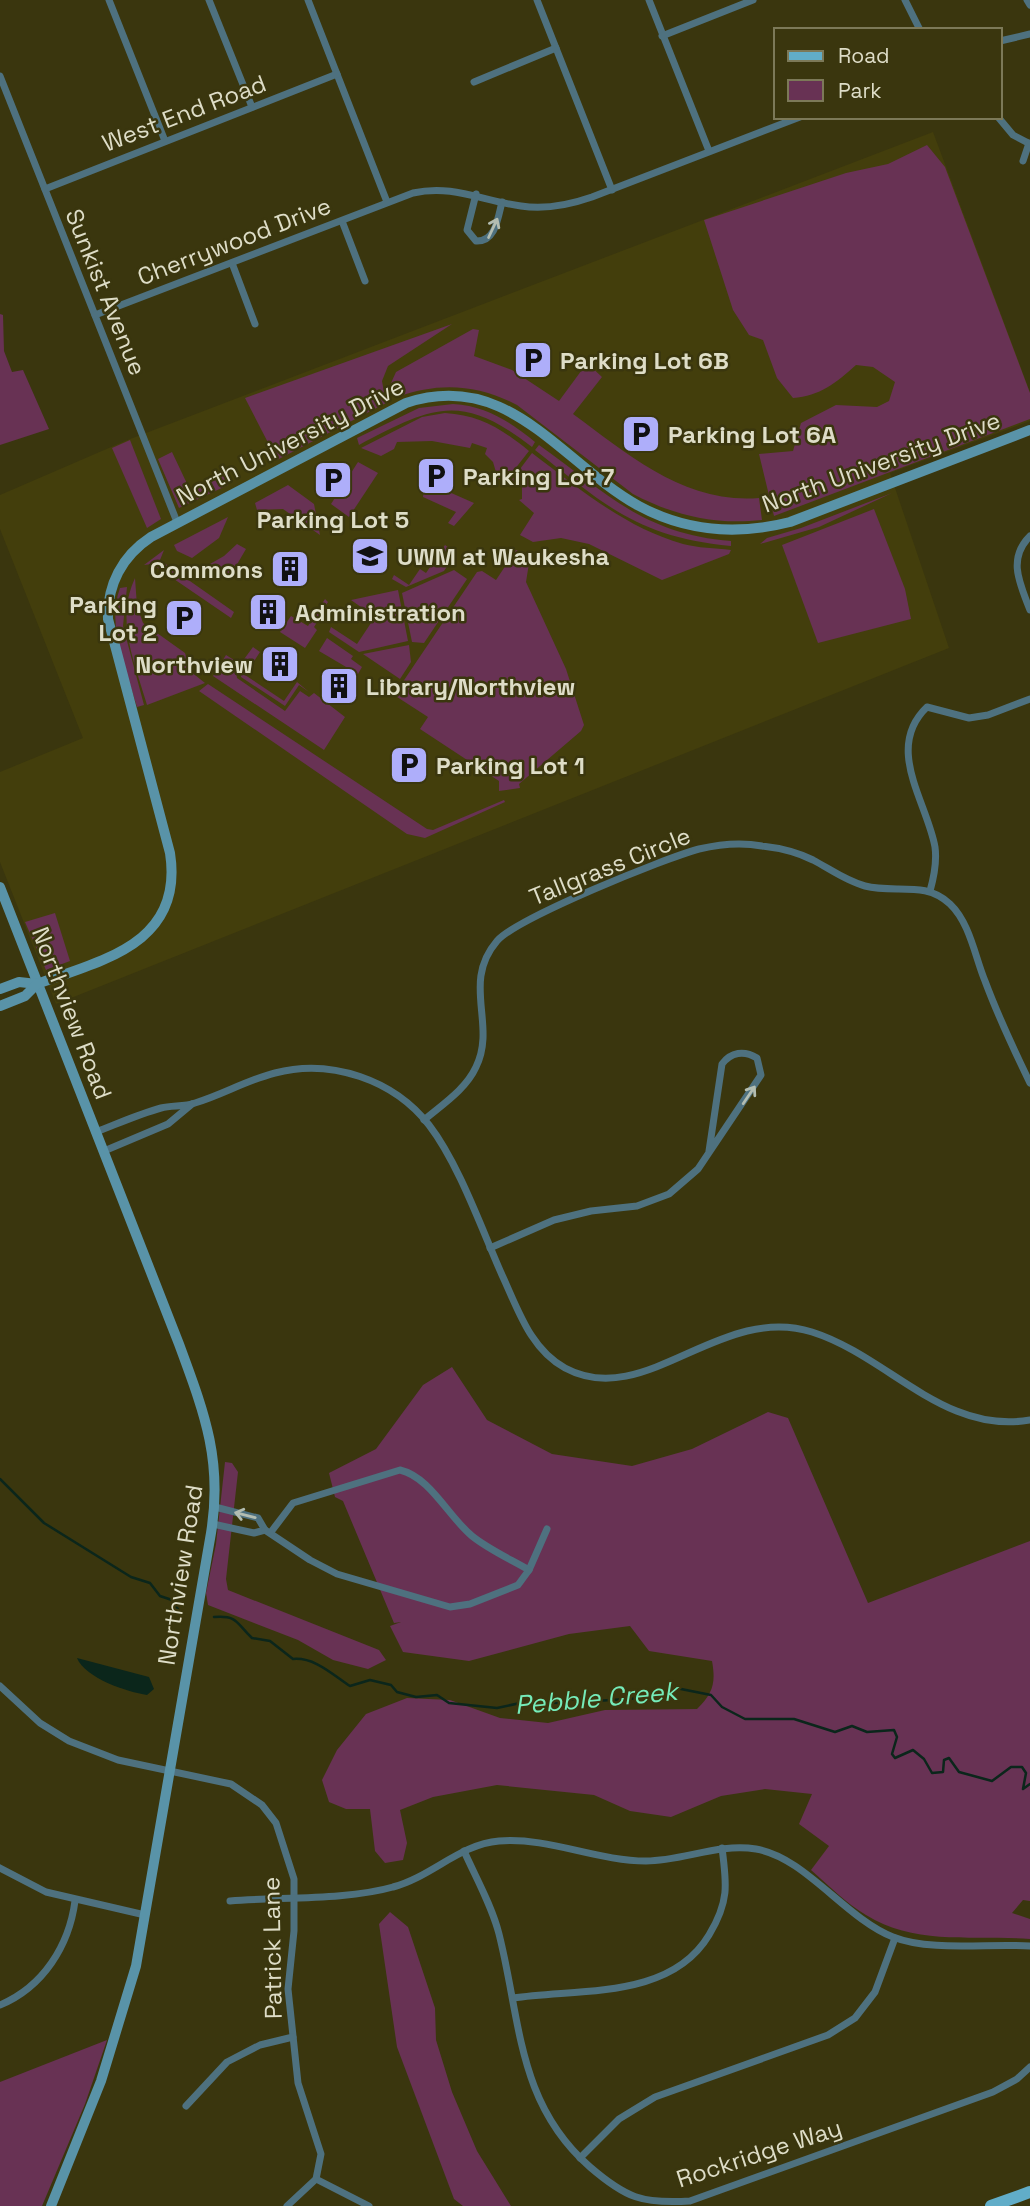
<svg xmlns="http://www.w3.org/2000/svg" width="1030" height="2206" font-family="'Space Grotesk',sans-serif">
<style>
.built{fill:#433e0c}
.green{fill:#683254}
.water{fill:#0b261b}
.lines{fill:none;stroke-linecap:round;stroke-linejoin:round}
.stream{stroke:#0b261b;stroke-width:2.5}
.street{stroke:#4e717f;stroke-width:7}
.secondary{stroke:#5993a8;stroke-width:10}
.primary{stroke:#61adc8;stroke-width:12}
.oneway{stroke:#b3bdb1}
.labels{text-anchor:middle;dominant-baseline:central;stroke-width:5;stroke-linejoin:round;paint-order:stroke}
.street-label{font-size:24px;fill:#deddc7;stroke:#3a360e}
.poi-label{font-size:24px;font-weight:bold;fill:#deddc7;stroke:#3a360e;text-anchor:start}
.water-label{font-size:26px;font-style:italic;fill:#75ebb9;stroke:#3a360e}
</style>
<rect width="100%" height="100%" fill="#3a360e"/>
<polygon class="built" points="933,132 1030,392 1030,421 890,473 949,648 56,1004 0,862 0,772 83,738 0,529 0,495 125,441"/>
<g class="green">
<path d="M927,145l18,22 85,226v26l-256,97 -15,-62 34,-3 8,-28 35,-18 41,2 12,-6 6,-19 -22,-15 -17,-2c-20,18 -36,31 -63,33l-16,-20 -14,-38 -14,-5 -16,-25 -29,-90 142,-47 42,-9z"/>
<polygon points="0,314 3,315 4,351 12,372 23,370 49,429 0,445"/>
<polygon points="452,324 388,366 382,381 386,403 277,460 245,398"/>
<path d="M473,329l6,1 -5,26 38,14 47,31 28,-38 15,14 -29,37c56,41 112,90 186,84l3,22c-47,5 -87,-4 -129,-26l-116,-89c-40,-21 -78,-23 -120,-8l-6,-14 5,-11z"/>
<path d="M453,404c34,2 57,18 82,38l-3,5c-71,-55 -99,-41 -173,-2l-2,-7 62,-30z"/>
<path d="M445,413c35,2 57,16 84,38l-22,28h-9l-5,-17 -8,-8 2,-6 -15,-5 -2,5 -38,-7 -35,1 -3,7 -13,7 -20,-8 61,-31z"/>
<polygon points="130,440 161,519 147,528 112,448"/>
<path d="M539,445c68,48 104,89 192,96v5c-93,-9 -125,-40 -196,-96z"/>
<polygon points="172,452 190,490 222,474 228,485 179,508 158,459"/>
<path d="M532,453c48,36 92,74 151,91 15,4 32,4 48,6l-2,4 -67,26 -73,-36 -28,-6 -28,4 -13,-7 14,-22 -15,-13 3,-1v-12l-11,-6z"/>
<polygon points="358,462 378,473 349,517 331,504"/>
<polygon points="288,485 314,504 320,535 283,509 257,510 255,503"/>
<polygon points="424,489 449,492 474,503 454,526 448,523 456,512 423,497"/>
<polygon points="892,493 819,527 760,544 767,538 801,528"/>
<polygon points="874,509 905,589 911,619 818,643 782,545"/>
<polygon points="228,517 219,538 192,558 177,551 174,545"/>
<polygon points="237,544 246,549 229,578 210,564 224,556"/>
<polygon points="445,545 456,553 444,571 406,587 392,579 394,575 409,585 420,569 426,573"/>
<polygon points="164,550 160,560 234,612 231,618 152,564 144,565"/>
<polygon points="516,550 530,557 526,582 566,669 584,725 581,731 519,784 520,788 499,791 499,781 420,729 428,717 394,695 477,572 482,571 496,580"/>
<polygon points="454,570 467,579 424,643 412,642 402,593"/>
<path d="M135,578l2,28 6,17 42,30 5,18 15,12 -58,22c-12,-42 -32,-85 -12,-127z"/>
<path d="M127,587l-4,39 21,79 -7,2c-10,-36 -31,-82 -17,-119z"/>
<polygon points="398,590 408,641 359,652 329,632 331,627 357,644 375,617 351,600"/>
<polygon points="325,599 328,602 324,608 331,614 328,620 321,616 314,627 317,630 305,648 280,632 291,616 308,626"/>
<polygon points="327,638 353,656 351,659 362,667 358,674 319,651"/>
<polygon points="409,645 411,662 400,679 363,654"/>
<polygon points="253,647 260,652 245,675 284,701 297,682 309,692 299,685 285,706 241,677 239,666"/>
<polygon points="226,655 234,660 237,678 285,711 300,691 309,697 314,693 345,717 324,750 213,676"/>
<polygon points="208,684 427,829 433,830 504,800 505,802 425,838 407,834 199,691"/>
<polygon points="55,913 70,961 46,970 25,922"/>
<path d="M452,1367l35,53 65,34 80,12 60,-17 76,-37 20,6 80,185 162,-62v360l-7,-1 -11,13 18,6v20c-56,-4 -114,7 -164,-24 -20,-12 -37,-29 -55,-45l18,-24 -30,-22 13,-30 -47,-5 -44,7 -50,21 -41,-6 -36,-16 -97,-10 -64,12 -33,13 7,33 -4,17 -18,3 -10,-12 -5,-42h-24l-17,-7 -7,-22 15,-30 29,-36 41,-16 43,2 50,18 48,5 57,-13 92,-1c16,-16 19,-26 15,-48l-63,-10 -19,-25 -61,8 -100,27 -66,-9 -13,-26 11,-4 -7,1 -51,-122 -8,-4 -6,-24 47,-24 47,-64z"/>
<polygon points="225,1462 232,1463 238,1472 226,1579 228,1590 379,1650 386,1660 368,1669 333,1660 298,1640 208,1605 206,1593 216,1544"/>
<polygon points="390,1912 408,1927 435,2008 436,2040 452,2092 477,2151 511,2206 463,2206 454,2199 397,2047 379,1924"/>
<polygon points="107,2040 85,2104 42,2206 0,2206 0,2082"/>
</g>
<path class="water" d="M77,1658l72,19 5,12 -7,6c-20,-3 -62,-17 -70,-37z"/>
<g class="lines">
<g class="stream">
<polyline points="0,1479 44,1523 131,1577 150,1583 160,1596 172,1600 179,1611"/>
<path d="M214,1617c24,-2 22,6 38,21l18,3 23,18c22,-2 40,16 57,27l20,-6 21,5 6,7 19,5 21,-2 12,8 48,5 28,-6 35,1 24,-7 11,5 49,-3 32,-10 35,7 11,12 23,12h49l41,13 17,-6 15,6 27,-2 3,7 -5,17 3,4 18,-8 11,9 8,14 11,-1 1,-12 5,-2 10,14 33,9 19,-14h11l4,6 -3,16 7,-5"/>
</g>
<g class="street">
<polyline points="109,0 165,141"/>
<polyline points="209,0 252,107"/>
<polyline points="308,0 387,202"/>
<polyline points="537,0 612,190"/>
<polyline points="649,0 709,151"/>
<polyline points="905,0 920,30"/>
<polyline points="1027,0 1030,5"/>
<polyline points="662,36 753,0"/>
<polyline points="1000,41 1030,34"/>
<polyline points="0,76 177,522"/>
<polyline points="474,82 556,48"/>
<polyline points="998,117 1013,135 1030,144"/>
<polyline points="1023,161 1029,143"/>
<polyline points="45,189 337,74"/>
<path d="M476,194l-9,36 9,11c20,1 22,-24 26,-39"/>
<polyline points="342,221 365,281"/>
<polyline points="232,263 255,324"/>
<path d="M95,315l318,-122c40,-9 69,8 108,13 25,4 48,-1 71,-9l208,-80"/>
<path d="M1030,536c-23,23 -10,48 0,74"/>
<path d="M930,891c4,-14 7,-29 5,-44 -8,-45 -51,-99 -8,-140l42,11 19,-3 42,-16"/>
<path d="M424,1120c19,-16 42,-31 52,-53 21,-43 -15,-84 21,-126 20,-23 168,-83 202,-92 21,-5 42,-7 63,-3 18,2 35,6 51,14 17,9 33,21 52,26 30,8 60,-6 85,18 20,19 25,53 35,77 13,35 29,69 45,102"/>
<path d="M96,1132c21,-8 43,-18 65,-24 11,-3 23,-1 34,-5 27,-8 52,-23 80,-30 56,-15 119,7 154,52 30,39 53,105 73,150 16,34 28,74 63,93 80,43 154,-65 247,-36 76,24 132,103 218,88"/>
<polyline points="104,1151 168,1124 192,1104"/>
<path d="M490,1248l64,-28 37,-9 46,-5 32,-12 29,-25 63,-94 -4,-17c-13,-8 -26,-6 -35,6l-13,87"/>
<polyline points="213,1524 254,1533 265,1530 258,1518 215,1507"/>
<polyline points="265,1530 310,1560 337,1574 450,1607 470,1604 518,1585 529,1570 547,1529"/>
<path d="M271,1532l22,-29 107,-33c30,7 48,46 72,66 16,13 38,23 57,34"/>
<polyline points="0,1686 40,1723 69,1741 118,1760 231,1784 262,1805 276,1823 294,1879 294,1931 288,1989 298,2083 321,2154 316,2179 287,2206"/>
<path d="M464,1851c12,27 28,55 35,83 22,87 18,169 91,233 36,31 52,37 100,34l303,-109 24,-13 13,-12"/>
<polyline points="0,1868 46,1892 145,1915"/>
<path d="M230,1901c49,-4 118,-1 163,-14 38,-10 67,-43 106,-46 50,-4 98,20 147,20 37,0 72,-18 110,-12 49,8 89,69 137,88 38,15 96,6 137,9"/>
<path d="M513,1998c66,-10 157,2 196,-63 20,-33 18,-50 13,-87"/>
<path d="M0,2005c43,-18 69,-59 75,-104"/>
<polyline points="186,2106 227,2062 260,2045 293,2037"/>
<polyline points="580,2158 619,2119 655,2097 828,2035 855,2018 875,1992 895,1938"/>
<polyline points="316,2179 369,2206"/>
</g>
<g class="secondary">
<path d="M0,887l179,457c25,68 44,116 32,189l-75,433 -35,115 -50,125"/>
<polyline points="0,989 19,982 37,984"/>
<path d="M0,1006l25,-10 12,-12c67,-24 147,-41 133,-131l-62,-234c-1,-34 14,-63 43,-82l255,-134c103,-34 154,59 233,103 48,26 100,29 151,16l240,-92"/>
</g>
<polyline class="primary" points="991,2206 1030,2192"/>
</g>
<defs><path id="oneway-shaft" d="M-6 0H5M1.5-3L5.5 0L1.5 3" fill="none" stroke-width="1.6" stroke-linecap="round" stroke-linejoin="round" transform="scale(1.75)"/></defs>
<g class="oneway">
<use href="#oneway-shaft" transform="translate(493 228) rotate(-65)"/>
<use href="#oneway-shaft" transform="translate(749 1095) rotate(-56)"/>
<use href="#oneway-shaft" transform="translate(245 1515) rotate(-166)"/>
</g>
<defs>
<g id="parking-square" transform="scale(2.0125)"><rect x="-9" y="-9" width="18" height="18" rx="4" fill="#aeaefa" stroke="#3a360e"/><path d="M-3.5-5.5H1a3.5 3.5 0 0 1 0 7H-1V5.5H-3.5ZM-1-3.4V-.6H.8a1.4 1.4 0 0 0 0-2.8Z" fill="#111"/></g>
<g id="school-square" transform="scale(2.0125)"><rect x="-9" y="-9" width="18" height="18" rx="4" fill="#aeaefa" stroke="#3a360e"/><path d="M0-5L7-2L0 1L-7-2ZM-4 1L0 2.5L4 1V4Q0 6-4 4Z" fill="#111"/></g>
<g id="building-square" transform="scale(2.0125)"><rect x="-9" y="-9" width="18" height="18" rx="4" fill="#aeaefa" stroke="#3a360e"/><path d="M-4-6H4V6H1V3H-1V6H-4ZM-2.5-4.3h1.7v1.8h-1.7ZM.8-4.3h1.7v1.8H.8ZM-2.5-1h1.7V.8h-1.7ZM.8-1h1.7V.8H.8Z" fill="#111"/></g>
</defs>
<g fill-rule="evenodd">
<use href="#parking-square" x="533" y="360"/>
<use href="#parking-square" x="641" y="434"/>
<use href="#parking-square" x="436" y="476"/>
<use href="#parking-square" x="333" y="480"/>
<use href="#school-square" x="370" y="556"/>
<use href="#building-square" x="290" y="569"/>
<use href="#building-square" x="268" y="612"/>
<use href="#parking-square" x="184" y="618"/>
<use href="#building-square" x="280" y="664"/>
<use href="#building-square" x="339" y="686"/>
<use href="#parking-square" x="409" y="765"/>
</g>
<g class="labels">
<g class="street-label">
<text transform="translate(184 113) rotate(-21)">West End Road</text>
<text transform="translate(234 241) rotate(-21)">Cherrywood Drive</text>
<text transform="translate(106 292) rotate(68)">Sunkist Avenue</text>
<text transform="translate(290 441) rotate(-27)">North University Drive</text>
<text transform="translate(881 462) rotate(-20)">North University Drive</text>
<text transform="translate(610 866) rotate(-22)">Tallgrass Circle</text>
<text transform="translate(72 1013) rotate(69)">Northview Road</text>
<text transform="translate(180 1575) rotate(-81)">Northview Road</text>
<text transform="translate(272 1948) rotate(-91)">Patrick Lane</text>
<text transform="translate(759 2153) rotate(-18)">Rockridge Way</text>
</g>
<g class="poi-label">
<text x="560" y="360">Parking Lot 6B</text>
<text x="668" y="434">Parking Lot 6A</text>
<text x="463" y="476">Parking Lot 7</text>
<text x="333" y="519" text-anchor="middle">Parking Lot 5</text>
<text x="397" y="556">UWM at Waukesha</text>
<text x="263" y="569" text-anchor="end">Commons</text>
<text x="157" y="604" text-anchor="end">Parking<tspan x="157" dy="28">Lot 2</tspan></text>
<text x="295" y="612">Administration</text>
<text x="253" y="664" text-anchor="end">Northview</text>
<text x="366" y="686">Library/Northview</text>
<text x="436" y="765">Parking Lot 1</text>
</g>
<g class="water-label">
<text transform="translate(596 1698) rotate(-5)">Pebble Creek</text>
</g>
</g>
<rect x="774" y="28" width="228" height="91" fill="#3a360e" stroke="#7c7958" stroke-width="2"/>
<rect x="788" y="51" width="35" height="10" fill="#61adc8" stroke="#7c7958" stroke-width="2"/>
<text x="838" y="63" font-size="21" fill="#deddc7">Road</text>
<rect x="788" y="80" width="35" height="21" fill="#683254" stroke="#7c7958" stroke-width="2"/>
<text x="838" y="98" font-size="21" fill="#deddc7">Park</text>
</svg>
